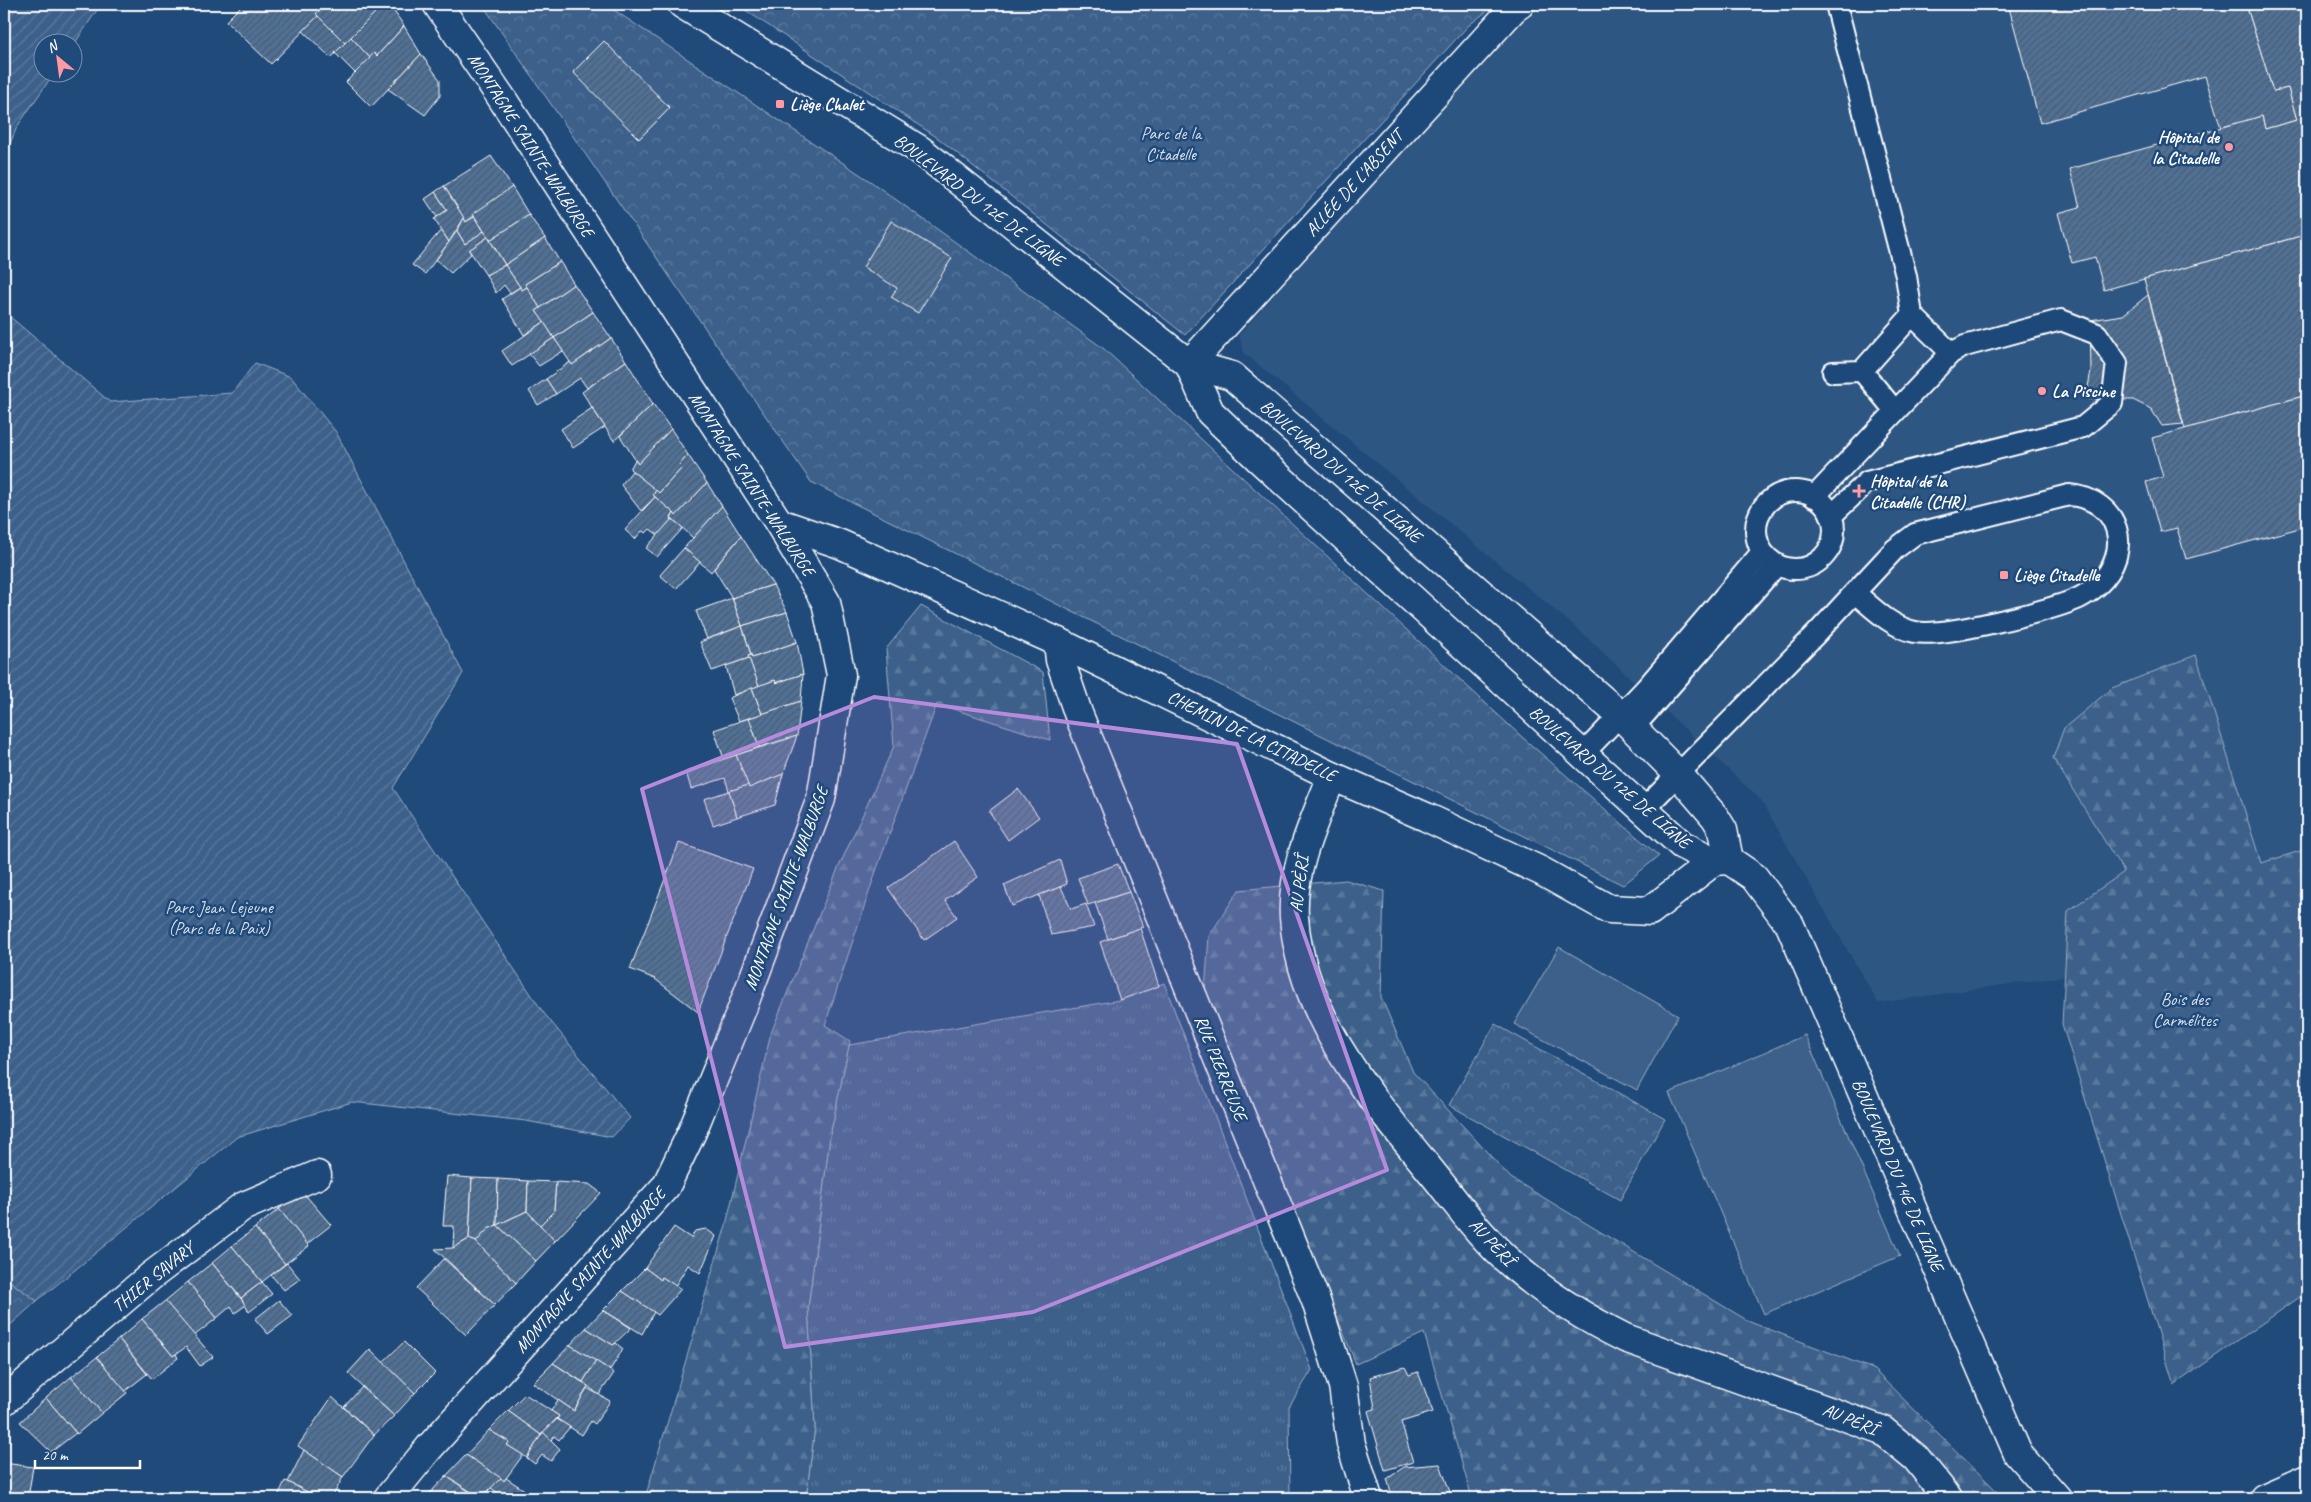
<svg xmlns="http://www.w3.org/2000/svg" width="2311" height="1502" font-family="Caveat,sans-serif">
<style>
.built{fill:#2e5683}
.grass{fill:url(#grass-tufts);stroke:#9eb0c5}
.forest{fill:url(#forest-firs);stroke:#9eb0c5}
.park{fill:url(#park-crowns);stroke:#9eb0c5}
.garden{fill:url(#garden-furrows);stroke:#9eb0c5}
.pitch{fill:#3c618b;stroke:#9eb0c5}
.building{fill:url(#building-hatch);stroke:#fff}
.lines{fill:none;stroke-linecap:round;stroke-linejoin:round}
.lane-casing{stroke:#fff;stroke-width:24}
.street-casing{stroke:#fff;stroke-width:31}
.secondary-casing{stroke:#fff;stroke-width:31}
.lane{stroke:#1f4a7a;stroke-width:20}
.street{stroke:#1f4a7a;stroke-width:28}
.secondary{stroke:#1f4a7a;stroke-width:28}
.marked{fill:#b68bdc;fill-opacity:0.2;stroke:#b68bdc;stroke-width:4;stroke-linejoin:round}
.poi-dot{fill:#ff9aa2;stroke:#1f4a7a;stroke-width:2}
.labels{text-anchor:middle;dominant-baseline:central;stroke-width:5;stroke-linejoin:round;paint-order:stroke}
.poi-label{font-size:18px;font-weight:bold;fill:#fff;stroke:#1f4a7a;text-anchor:start}
.park-label{font-size:18px;fill:#d8dfe8;stroke:#1f4a7a}
.street-label{font-size:18px;fill:#fff;stroke:#1f4a7a}
</style>
<defs>
<pattern id="grass-tufts" width="24" height="20" patternUnits="userSpaceOnUse" patternTransform="scale(1.25)"><rect width="24" height="20" fill="#3c618b"/><path d="M3 7l-1-3M5 7V3M7 7l1-3M15 17l-1-3M17 17v-4M19 17l1-3" fill="none" stroke="#59799c"/></pattern>
<pattern id="forest-firs" width="22" height="20" patternUnits="userSpaceOnUse" patternTransform="scale(1.25)"><rect width="22" height="20" fill="#3c618b"/><path d="M5 1l3.5 6h-7zM16 11l3.5 6h-7z" fill="#59799c"/></pattern>
<pattern id="park-crowns" width="20" height="18" patternUnits="userSpaceOnUse" patternTransform="scale(1.25)"><rect width="20" height="18" fill="#3c618b"/><path d="M2 6a3 3 0 1 1 6 0M12 15a3 3 0 1 1 6 0" fill="none" stroke="#59799c"/></pattern>
<pattern id="garden-furrows" width="10" height="10" patternUnits="userSpaceOnUse" patternTransform="scale(1.25)"><rect width="10" height="10" fill="#3c618b"/><path d="M-1 1l2-2M0 10L10 0M9 11l2-2" fill="none" stroke="#59799c"/></pattern>
<pattern id="building-hatch" width="6" height="6" patternUnits="userSpaceOnUse" patternTransform="scale(1.25)"><rect width="6" height="6" fill="#507197"/><path d="M-1 1l2-2M0 6l6-6M5 7l2-2" fill="none" stroke="#4e5b6a"/></pattern>
</defs>
<rect width="100%" height="100%" fill="#1f4a7a"/>
<filter id="ink" filterUnits="userSpaceOnUse"><feTurbulence type="fractalNoise" baseFrequency=".02" numOctaves="2"/><feDisplacementMap in="SourceGraphic" scale="10" xChannelSelector="R" yChannelSelector="G"/><feConvolveMatrix kernelMatrix="1 2 1 2 8 2 1 2 1" color-interpolation-filters="sRGB"/></filter>
<g filter="url(#ink)">
<polygon class="built" points="1537,4 2307,4 2307,849 2261,863 2196,655 2112,688 2053,758 2178,960 1878,1003 1761,800 1579,630 1244,353 1239,335 1517,18"/>
<polygon class="grass" points="1164,983 1312,1370 1289,1407 1290,1498 806,1498 815,1427 808,1308 830,1136 849,1045 1120,1000"/>
<g class="forest">
<polygon points="921,606 1043,672 1050,740 937,704 876,871 825,1025 850,1041 830,1136 808,1308 815,1427 806,1498 645,1498 726,1225 771,1033 837,871 894,746 886,649"/>
<polygon points="2196,655 2261,863 2307,849 2307,1292 2174,1385 2062,1024 2068,911 2124,872 2053,758 2064,728 2112,688"/>
<polygon points="1346,880 1384,891 1381,997 1413,1072 1511,1178 1750,1322 1873,1369 2004,1498 1472,1498 1424,1333 1356,1364 1205,991 1209,936 1239,890"/>
</g>
<g class="park">
<polygon points="482,4 605,4 870,181 1103,348 1522,737 1659,856 1623,885 811,482"/>
<polygon points="736,4 1496,4 1468,26 1185,335 938,138"/>
<polygon points="1495,1024 1665,1119 1620,1200 1449,1105"/>
<polygon points="4,1277 37,1301 4,1331"/>
</g>
<g class="garden">
<polygon points="4,4 101,4 73,46 72,42 42,42 42,72 54,73 17,127 4,158"/>
<polygon points="4,304 8,315 110,402 232,393 255,363 291,377 336,432 463,673 393,788 543,1012 630,1118 612,1137 526,1121 352,1102 237,1137 37,1301 4,1277"/>
</g>
<g class="pitch">
<polygon points="1559,947 1678,1015 1637,1090 1514,1024"/>
<polygon points="1805,1035 1900,1256 1764,1314 1669,1093"/>
</g>
<g class="building">
<polygon points="243,4 325,4 316,14 318,16 271,64 226,21"/>
<polygon points="325,4 384,4 345,43 316,14"/>
<polygon points="384,4 389,4 404,26 377,56 374,53 370,58 351,37"/>
<polygon points="2008,4 2246,4 2273,91 2288,88 2297,120 2265,129 2262,116 2221,128 2205,76 2040,123"/>
<polygon points="2246,4 2307,4 2307,258 2301,236 2104,290 2095,257 2072,263 2058,213 2080,207 2070,169 2262,116 2265,129 2297,120 2288,88 2273,91"/>
<polygon points="318,16 345,43 331,58 303,31"/>
<polygon points="404,26 421,54 371,107 346,82 374,53 377,56"/>
<polygon points="351,37 370,58 355,73 335,53"/>
<polygon points="604,41 670,108 639,139 573,72"/>
<polygon points="421,54 440,80 440,96 425,115 388,89"/>
<polygon points="491,156 512,187 466,222 444,186"/>
<polygon points="444,186 464,218 449,242 434,219 447,210 435,192"/>
<polygon points="512,187 529,215 490,240 473,214"/>
<polygon points="435,192 447,210 437,217 425,199"/>
<polygon points="529,215 545,238 505,265 490,240"/>
<polygon points="474,217 484,231 465,244 457,231 464,218 466,222"/>
<polygon points="891,221 952,258 918,313 891,297 897,288 863,267"/>
<polygon points="441,230 449,242 425,274 412,265"/>
<polygon points="457,231 465,244 484,231 488,237 469,250 471,254 451,273 436,260"/>
<polygon points="2301,236 2307,258 2307,395 2185,429 2144,279"/>
<polygon points="488,237 505,265 486,275 469,250"/>
<polygon points="545,238 560,262 525,284 527,287 522,290 505,265"/>
<polygon points="560,262 574,284 540,308 525,284"/>
<polygon points="505,265 520,287 510,293 504,285 496,293 486,275"/>
<polygon points="574,284 593,312 554,338 536,311"/>
<polygon points="520,287 522,290 527,287 540,308 536,311 544,322 524,335 502,299"/>
<polygon points="2148,295 2183,424 2162,426 2151,409 2133,400 2086,399 2091,370 2090,320 2123,315"/>
<polygon points="593,312 611,338 572,365 554,338"/>
<polygon points="544,322 554,338 512,366 502,351"/>
<polygon points="554,338 563,351 539,366 529,354"/>
<polygon points="611,338 626,361 587,388 580,378 556,394 546,379 570,362 572,365"/>
<polygon points="626,361 653,404 614,441 582,392"/>
<polygon points="546,379 556,394 538,405 529,391"/>
<polygon points="2307,395 2307,526 2186,559 2177,528 2160,532 2146,482 2163,477 2152,438"/>
<polygon points="653,404 671,429 638,464 620,436"/>
<polygon points="592,408 605,427 573,448 561,429"/>
<polygon points="671,429 688,455 679,465 682,468 659,493 630,469 635,460 638,464"/>
<polygon points="688,455 707,483 676,516 653,495 656,490 659,493 682,468 679,465"/>
<polygon points="632,471 656,490 653,495 655,497 641,511 621,485"/>
<polygon points="707,483 722,506 693,538 671,517 674,513 676,516"/>
<polygon points="655,497 674,513 671,517 672,519 658,535 650,529 646,533 642,531 635,539 625,530"/>
<polygon points="722,506 741,536 711,572 684,548"/>
<polygon points="672,519 683,528 657,557 646,548"/>
<polygon points="741,536 773,585 732,598 714,569"/>
<polygon points="684,548 700,562 676,589 660,575"/>
<polygon points="773,585 787,612 742,626 732,598"/>
<polygon points="732,598 742,626 707,639 696,611"/>
<polygon points="787,612 797,642 752,658 742,626"/>
<polygon points="742,626 751,655 748,656 749,658 712,671 700,642"/>
<polygon points="797,642 803,674 776,683 775,680 759,686 748,656 751,655 752,658"/>
<polygon points="749,658 759,686 734,695 726,666"/>
<polygon points="803,674 801,701 762,714 752,688 775,680 776,683"/>
<polygon points="752,688 762,714 739,721 729,698"/>
<polygon points="801,701 797,736 759,747 749,718"/>
<polygon points="749,718 759,747 724,759 714,730"/>
<polygon points="797,736 783,774 749,788 736,755"/>
<polygon points="736,755 748,785 729,791 725,778 691,789 686,772"/>
<polygon points="783,774 775,805 737,817 729,791 748,785 749,788"/>
<polygon points="1018,789 1039,817 1008,840 989,811"/>
<polygon points="729,791 737,817 713,825 704,799"/>
<polygon points="954,841 978,877 945,900 957,917 924,940 888,888"/>
<polygon points="679,843 753,869 698,1012 655,979 630,969"/>
<polygon points="1060,860 1067,884 1012,906 1004,885"/>
<polygon points="1118,864 1129,892 1088,905 1078,878"/>
<polygon points="1061,887 1071,909 1086,904 1094,927 1051,935 1039,895"/>
<polygon points="1129,892 1143,927 1108,939 1095,903"/>
<polygon points="1140,928 1159,986 1120,1000 1100,942"/>
<polygon points="447,1176 472,1178 469,1239 453,1248 454,1226 443,1226"/>
<polygon points="472,1178 498,1179 497,1225 488,1229 476,1242 469,1239"/>
<polygon points="498,1179 528,1181 527,1211 497,1225"/>
<polygon points="528,1181 556,1182 554,1211 540,1225 527,1211"/>
<polygon points="556,1182 589,1184 601,1193 555,1241 540,1225 554,1211"/>
<polygon points="302,1191 331,1225 307,1244 279,1209"/>
<polygon points="279,1209 309,1246 285,1264 255,1228"/>
<polygon points="527,1211 555,1241 536,1261 497,1225"/>
<polygon points="497,1225 536,1261 516,1283 476,1242 488,1229"/>
<polygon points="674,1227 691,1238 695,1231 706,1229 716,1236 700,1273 688,1265 675,1286 662,1277 661,1280 645,1268"/>
<polygon points="255,1228 285,1264 262,1282 232,1246"/>
<polygon points="469,1239 476,1242 516,1283 495,1305 435,1249 453,1248"/>
<polygon points="232,1246 262,1282 241,1298 212,1263"/>
<polygon points="444,1259 495,1305 466,1335 416,1288"/>
<polygon points="212,1263 246,1305 235,1313 231,1306 217,1318 188,1282"/>
<polygon points="287,1263 300,1279 284,1290 271,1275"/>
<polygon points="645,1268 661,1280 662,1277 681,1289 658,1315 622,1291"/>
<polygon points="188,1282 217,1318 194,1336 165,1301"/>
<polygon points="262,1282 272,1294 249,1312 241,1298"/>
<polygon points="622,1291 654,1312 642,1334 603,1310"/>
<polygon points="279,1300 292,1316 268,1334 255,1319"/>
<polygon points="165,1301 213,1357 200,1366 186,1347 173,1356 142,1319"/>
<polygon points="603,1310 631,1328 613,1345 586,1328"/>
<polygon points="142,1319 173,1356 176,1354 178,1358 152,1379 119,1339"/>
<polygon points="586,1328 613,1345 616,1343 623,1349 610,1370 570,1345"/>
<polygon points="119,1339 147,1374 125,1391 97,1357"/>
<polygon points="404,1342 435,1373 415,1393 383,1362"/>
<polygon points="570,1345 596,1361 583,1382 553,1363"/>
<polygon points="370,1349 415,1393 394,1416 348,1373"/>
<polygon points="97,1357 127,1393 102,1413 71,1377"/>
<polygon points="596,1361 614,1373 599,1395 583,1382"/>
<polygon points="553,1363 588,1386 574,1411 533,1383"/>
<polygon points="1405,1367 1409,1375 1418,1372 1433,1412 1401,1422 1413,1462 1385,1470 1368,1411 1375,1409 1370,1377"/>
<polygon points="71,1377 102,1413 77,1434 46,1398"/>
<polygon points="362,1387 394,1416 374,1435 344,1407"/>
<polygon points="587,1388 610,1401 595,1424 591,1421 582,1435 557,1419 559,1416 551,1411 558,1400 574,1411"/>
<polygon points="525,1394 559,1416 541,1435 508,1411"/>
<polygon points="332,1397 374,1435 343,1477 298,1446"/>
<polygon points="46,1398 76,1433 51,1452 20,1422"/>
<polygon points="508,1411 541,1435 527,1458 507,1445 509,1442 489,1430"/>
<polygon points="557,1419 570,1427 559,1440 554,1436 551,1440 543,1432"/>
<polygon points="489,1430 509,1442 507,1445 523,1455 504,1481 466,1455"/>
<polygon points="543,1432 560,1449 551,1461 542,1455 535,1464 527,1458"/>
<polygon points="304,1450 343,1477 332,1498 319,1498 288,1482"/>
<polygon points="466,1455 501,1478 481,1498 446,1476"/>
<polygon points="4,1463 33,1467 28,1498 4,1498"/>
<polygon points="1440,1464 1450,1492 1432,1498 1393,1498 1387,1479 1404,1467"/>
<polygon points="446,1476 479,1498 435,1498 429,1494"/>
<polygon points="501,1478 504,1481 506,1478 526,1491 519,1498 505,1498 491,1488"/>
<polygon points="285,1481 288,1482 319,1498 277,1498"/>
</g>
<g class="lines">
<g class="lane-casing">
<g id="lane">
<polyline points="1836,4 1906,276 1912,315 1951,353"/>
<polyline points="1862,371 1895,411"/>
<polyline points="1833,372 1862,371 1912,315"/>
<circle cx="1795" cy="530" r="39"/>
<polyline points="1814,497 1951,353 1965,346 2061,320 2097,334 2117,363 2112,403 2083,427 1867,482 1831,516"/>
<polyline points="1633,728 1777,565"/>
<polyline points="1582,755 1646,688 1762,552"/>
<path d="M1643,810l173,-176 79,-85 20,-15 154,-39c51,4 65,56 29,90 -6,5 -13,10 -19,13 -27,12 -137,40 -164,34 -24,-5 -42,-24 -60,-39"/>
</g>
</g>
<g class="street-casing">
<g id="street">
<polyline points="682,4 920,150 1189,364 1232,376 1620,715 1679,775 1715,817 1723,830 1729,860"/>
<polyline points="1189,364 1210,412 1259,459 1682,845 1714,861 1729,860"/>
<polyline points="1189,364 1513,9 1520,4"/>
<polyline points="779,523 840,544 1058,642 1332,776 1426,817 1541,871 1609,909 1650,911 1714,861"/>
<polyline points="1058,642 1060,660 1078,713 1316,1301 1343,1386 1351,1444 1368,1498"/>
<path d="M1332,776c-17,44 -41,92 -38,141 7,102 79,183 140,258 25,31 49,65 80,91 33,29 71,52 111,72l257,92 34,28 32,40"/>
<polyline points="1729,860 1754,877 1790,925 2018,1454 2057,1498"/>
<polyline points="4,1401 151,1276 242,1207 317,1175"/>
<polyline points="2264,1498 2307,1479"/>
</g>
</g>
<g class="secondary-casing">
<polyline id="secondary" points="388,1498 429,1448 666,1186 692,1132 742,1009 821,799 841,675 826,602 779,523 501,97 437,4"/>
</g>
<use href="#lane" class="lane"/>
<use href="#street" class="street"/>
<use href="#secondary" class="secondary"/>
</g>
</g>
<path class="marked" d="M874,697l363,47 150,426 -354,142 -248,35 -143,-558z"/>
<g class="poi-dot">
<rect x="775" y="99" width="10" height="10" rx="2.5"/>
<circle cx="2229" cy="147" r="5"/>
<circle cx="2042" cy="391" r="5"/>
<path d="M1856.5 483.5h5v5h5v5h-5v5h-5v-5h-5v-5h5z"/>
<rect x="1999" y="570" width="10" height="10" rx="2.5"/>
</g>
<g class="labels">
<g class="poi-label">
<text x="790" y="104">Liège Chalet</text>
<text x="2219" y="137" text-anchor="end">Hôpital de<tspan x="2219" dy="21">la Citadelle</tspan></text>
<text x="2052" y="391">La Piscine</text>
<text x="1870" y="481">Hôpital de la<tspan x="1870" dy="21">Citadelle (CHR)</tspan></text>
<text x="2014" y="575">Liège Citadelle</text>
</g>
<g class="park-label">
<text x="1171" y="133">Parc de la<tspan x="1171" dy="21">Citadelle</tspan></text>
<text x="219" y="907">Parc Jean Lejeune<tspan x="219" dy="21">(Parc de la Paix)</tspan></text>
<text x="2185" y="999">Bois des<tspan x="2185" dy="21">Carmélites</tspan></text>
</g>
<g class="street-label">
<text transform="translate(531 145) rotate(57)">MONTAGNE SAINTE-WALBURGE</text>
<text transform="translate(1354 183) rotate(-48)">ALLÉE DE L'ABSENT</text>
<text transform="translate(979 200) rotate(37)">BOULEVARD DU 12E DE LIGNE</text>
<text transform="translate(1341 471) rotate(41)">BOULEVARD DU 12E DE LIGNE</text>
<text transform="translate(752 484) rotate(57)">MONTAGNE SAINTE-WALBURGE</text>
<text transform="translate(1252 736) rotate(26)">CHEMIN DE LA CITADELLE</text>
<text transform="translate(1610 777) rotate(41)">BOULEVARD DU 12E DE LIGNE</text>
<text transform="translate(1299 884) rotate(-83)">AU PÈRÎ</text>
<text transform="translate(786 888) rotate(-70)">MONTAGNE SAINTE-WALBURGE</text>
<text transform="translate(1221 1068) rotate(68)">RUE PIERREUSE</text>
<text transform="translate(1898 1175) rotate(67)">BOULEVARD DU 14E DE LIGNE</text>
<text transform="translate(1492 1242) rotate(47)">AU PÈRÎ</text>
<text transform="translate(590 1270) rotate(-48)">MONTAGNE SAINTE-WALBURGE</text>
<text transform="translate(153 1277) rotate(-39)">THIER SAVARY</text>
<text transform="translate(1850 1419) rotate(22)">AU PÈRÎ</text>
</g>
</g>
<rect width="2311" height="1502" fill="none" stroke="#1f4a7a" stroke-width="20"/>
<rect x="10" y="10" width="2291" height="1482" fill="none" stroke="#fff" stroke-width="2" filter="url(#ink)"/>
<g transform="translate(58 58) rotate(331)"><circle r="24" fill="#1f4a7a" stroke="#7992af"/>
<path d="M0-4L9 19L0 12L-9 19Z" fill="#ff9aa2"/>
<text y="-8" font-size="14" font-weight="bold" text-anchor="middle" fill="#ffffff">N</text>
</g>
<path d="M35 1460v8h105v-8" fill="none" stroke="#ffffff" stroke-width="2.5"/>
<text x="42" y="1460" font-size="15" fill="#ffffff" stroke="#1f4a7a" stroke-width="4" paint-order="stroke">20 m</text>
</svg>
